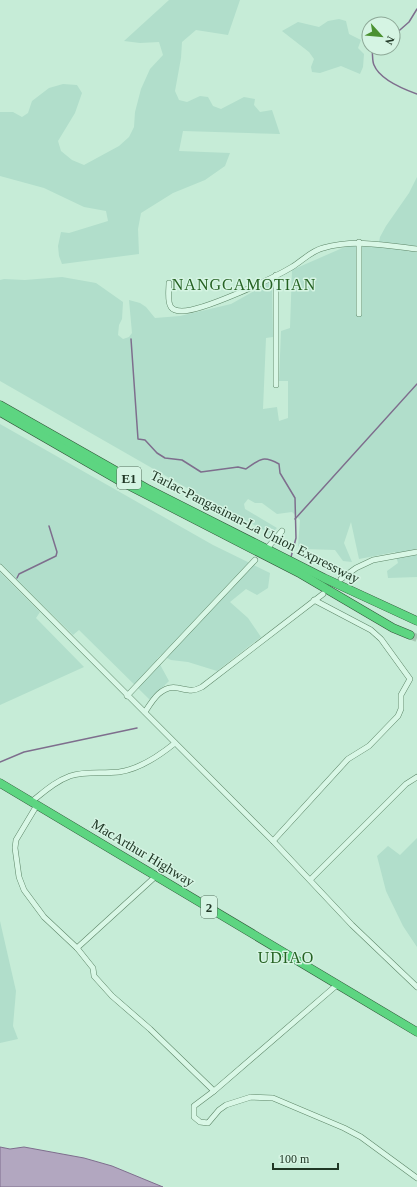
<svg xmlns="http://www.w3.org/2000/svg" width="417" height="1187" font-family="'Times New Roman',serif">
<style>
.farmland{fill:#b1decb}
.water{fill:#b2a7c0;stroke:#7e6e8d}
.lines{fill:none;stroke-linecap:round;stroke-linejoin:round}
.stream{stroke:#7e6e8d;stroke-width:1.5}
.highway-tunnel{stroke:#a5c8b3;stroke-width:8;stroke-dasharray:8 4;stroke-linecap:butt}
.minor-casing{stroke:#5d8668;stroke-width:6}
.highway-casing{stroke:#315438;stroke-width:9}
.minor{stroke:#d9f7e6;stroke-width:5}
.highway{stroke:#5dd581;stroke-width:8}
.labels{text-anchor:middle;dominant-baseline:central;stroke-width:3;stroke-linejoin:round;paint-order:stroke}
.shield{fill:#d5f4e3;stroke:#56705e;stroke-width:1}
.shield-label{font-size:13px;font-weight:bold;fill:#203725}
.street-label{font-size:14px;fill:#203725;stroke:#d5f4e3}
.quarter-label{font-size:16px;letter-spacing:1px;fill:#256122;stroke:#d5f4e3}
</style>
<rect width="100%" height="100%" fill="#c6ecd7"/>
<g class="farmland">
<polygon points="169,0 240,0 228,35 196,30 182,42 181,58 175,91 179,100 187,102 200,96 208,97 213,106 221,109 244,97 255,99 254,105 260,112 272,110 280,134 183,131 179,151 230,153 225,166 205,180 173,193 141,213 138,229 139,254 62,264 59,256 58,246 61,232 69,233 108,221 106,211 84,207 44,188 0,176 0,112 13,112 22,117 28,113 32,101 49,88 63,84 77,85 82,93 75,113 58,141 61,151 72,160 84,165 119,146 129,137 134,127 135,112 141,89 150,69 163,55 159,42 140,43 124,41"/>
<polygon points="339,19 346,21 349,34 361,40 358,48 364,54 363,67 360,74 341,66 320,73 312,72 311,67 314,59 309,52 282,31 298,22 319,27 328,21"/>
<polygon points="417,177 417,577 388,578 387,571 398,563 395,552 359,559 351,522 344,543 352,562 343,561 335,550 305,549 298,546 300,520 292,512 277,514 262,503 255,503 248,499 244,504 245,509 277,528 271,534 199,495 0,381 0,280 4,279 25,280 62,277 96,283 123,302 122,319 119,325 118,335 123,339 129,337 132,333 129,300 140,303 146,307 155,318 180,316 231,304 272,281 273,337 266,338 263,409 277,407 279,421 288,418 288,381 279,381 281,331 290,328 292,270 347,246 378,247 380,237 386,226 409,193"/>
<polygon points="0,424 213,545 270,573 268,588 257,595 246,589 230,602 248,618 261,637 217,671 188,662 171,660 161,655 157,659 169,681 150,700 79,630 73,635 0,564"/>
<polygon points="0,572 40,612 36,618 84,667 0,705"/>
<polygon points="417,838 417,947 403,926 386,891 377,856 388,846 400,855"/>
<polygon points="0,921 16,991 13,1026 18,1039 0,1043"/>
</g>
<polygon class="water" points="0,1147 10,1149 24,1147 84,1158 112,1166 163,1187 0,1187"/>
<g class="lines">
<g class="stream">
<polyline points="393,36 409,22 417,9"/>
<path d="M374,48l-2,2c1,5 0,11 2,15 6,15 29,24 43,29"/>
<path d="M131,339l7,100 7,1 12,13 8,5 17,2 19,12 37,-5 8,2c14,-10 17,-14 33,-5l1,9 15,25 1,40 -5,19"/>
<polyline points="295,519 417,384"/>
<polyline points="17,578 19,574 56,556 57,552 49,526"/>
<polyline points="0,762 24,752 137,728"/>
</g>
<polyline class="highway-tunnel" points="410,635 417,638"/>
<g class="minor-casing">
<g id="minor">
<polyline points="276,275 276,385"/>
<path d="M169,283c0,6 -2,19 2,24 2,3 7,4 11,4 21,0 90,-32 110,-44 10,-6 19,-16 31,-19 31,-9 62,-3 94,1"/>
<polyline points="359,314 359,242"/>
<polyline points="269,546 282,531"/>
<polyline points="0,567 273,841 352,925 417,987"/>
<polyline points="341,579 356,568 373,560 417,552"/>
<polyline points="127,696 255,560"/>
<path d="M145,712c7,-11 17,-28 33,-24 10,2 15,4 24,-1l121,-93"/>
<path d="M31,802c13,-10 23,-20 39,-26 15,-5 32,-2 49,-4 21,-3 40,-16 56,-29"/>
<polyline points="37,805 16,840 15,848 19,877 24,890 44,917 77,948 93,968 94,976 112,996 150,1029 214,1091 338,984"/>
<polyline points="273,841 348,759 369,746 398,716 401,709 401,695 410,679 381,639 371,630 314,600"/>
<polyline points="310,880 406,784 417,777"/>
<polyline points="77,948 156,876"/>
<polyline points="214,1091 194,1106 194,1117 200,1122 208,1123 219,1110 226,1105 251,1097 273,1098 344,1128 361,1137 417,1178"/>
</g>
</g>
<g class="highway-casing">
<g id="highway">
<polyline points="0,405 146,488 324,578 417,621"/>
<polyline points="0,412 120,481 301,574 393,628 410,635"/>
<polyline points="0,783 417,1032"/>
</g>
</g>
<use href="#minor" class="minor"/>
<use href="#highway" class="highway"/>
</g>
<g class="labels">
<g class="shield">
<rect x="117" y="467" width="24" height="22" rx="3"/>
<rect x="201" y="896" width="16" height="22" rx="3"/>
</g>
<g class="shield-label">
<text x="129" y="478">E1</text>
<text x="209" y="907">2</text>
</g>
<g class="street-label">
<text transform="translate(255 527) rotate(27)">Tarlac-Pangasinan-La Union Expressway</text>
<text transform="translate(143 853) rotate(31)">MacArthur Highway</text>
</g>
<g class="quarter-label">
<text x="244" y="284">NANGCAMOTIAN</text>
<text x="286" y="957">UDIAO</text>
</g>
</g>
<g transform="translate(381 36) rotate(117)"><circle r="19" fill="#d5f4e3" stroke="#8da897"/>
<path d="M0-3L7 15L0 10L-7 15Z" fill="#4b9131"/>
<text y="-6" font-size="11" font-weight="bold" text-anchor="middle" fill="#203725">N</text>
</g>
<path d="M273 1163v6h65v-6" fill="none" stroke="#203725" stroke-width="2"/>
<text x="279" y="1163" font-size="12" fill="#203725" stroke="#d5f4e3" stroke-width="3" paint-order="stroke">100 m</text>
</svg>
